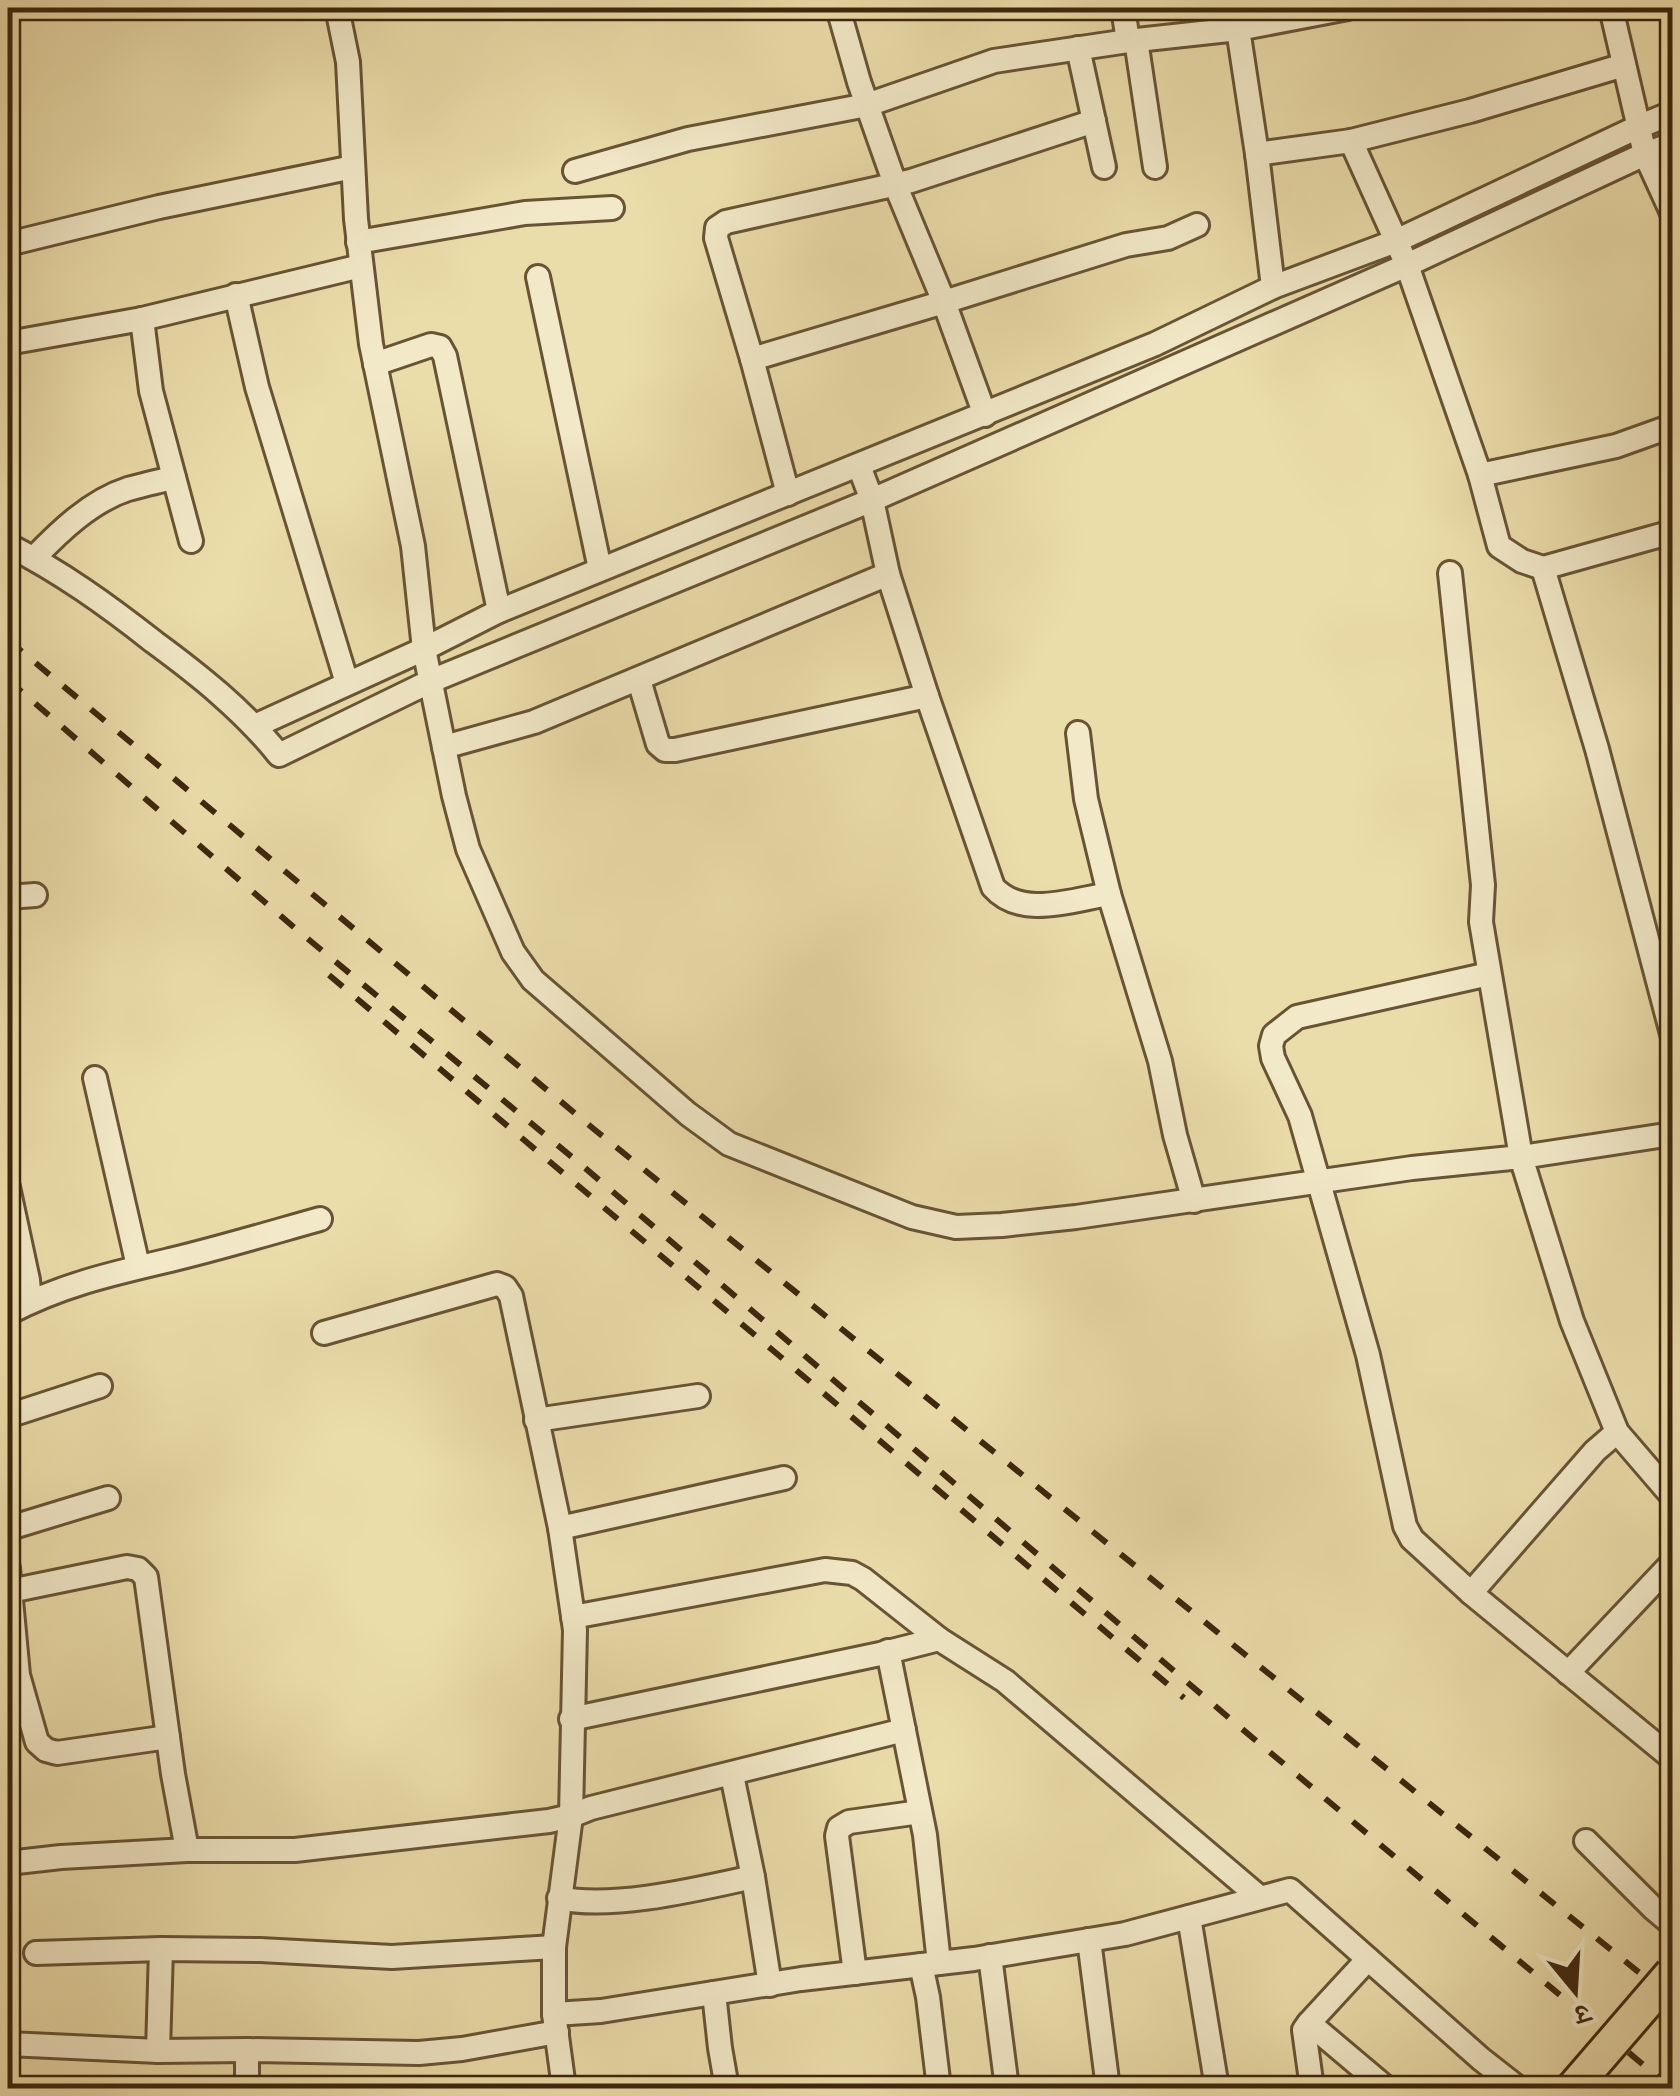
<svg xmlns="http://www.w3.org/2000/svg" width="1680" height="2096" font-family="'IM FELL Double Pica','Noto Serif Devanagari',serif">
<style>
.lines{fill:none;stroke-linecap:round;stroke-linejoin:round}
.minor-casing{stroke:#685434;stroke-width:28}
.minor{stroke:#f2e9c8;stroke-width:22}
.rail{stroke:#3c260d;stroke-width:6;stroke-dasharray:18 18;stroke-linecap:butt}
.highway-bridge-casing{stroke:#3c260d;stroke-width:38;stroke-linecap:butt}
.highway-bridge{stroke:#ebddaa;stroke-width:32}
</style>
<rect width="100%" height="100%" fill="#ebddaa"/>
<filter id="stains"><feTurbulence type="fractalNoise" baseFrequency=".002" numOctaves="4"/><feColorMatrix values="0 0 0 0 .2 0 0 0 0 .09 0 0 0 0 .02 0 0 0 .5 -.17"/></filter>
<radialGradient id="worn" r=".72"><stop offset=".6" stop-color="#630" stop-opacity="0"/><stop offset="1" stop-color="#630" stop-opacity=".3"/></radialGradient>
<g class="lines">
<g class="minor-casing">
<g id="minor">
<polyline points="337,8 348,62 356,219 371,344 413,546 424,649 454,796 468,849 513,952 533,980 688,1114 729,1144 912,1217 956,1227 1002,1225 1076,1217 1412,1168 1521,1157 1481,922 1483,885 1450,573"/>
<polyline points="838,8 859,82 895,184 944,302 985,415"/>
<polyline points="1123,8 1128,41"/>
<polyline points="1611,8 1645,154 1672,213"/>
<polyline points="1238,29 1257,154 1273,287"/>
<polyline points="1136,40 1155,167"/>
<polyline points="1078,48 1104,167"/>
<polyline points="1351,141 1407,265 1480,475 1499,546 1522,561 1543,568 1672,532"/>
<polyline points="1257,154 1351,141 1470,111 1624,65"/>
<polyline points="575,171 688,139 867,105 994,61 1128,41 1238,29 1348,8"/>
<polyline points="358,242 525,213 612,208"/>
<polyline points="8,244 159,207 353,167"/>
<polyline points="538,277 600,569"/>
<polyline points="236,295 257,387 347,683"/>
<polyline points="142,319 151,391 191,541"/>
<polyline points="8,343 142,319 361,266"/>
<polyline points="752,359 944,302 1126,245 1168,238 1197,225"/>
<polyline points="375,364 431,345 440,347 445,356 499,611"/>
<path d="M859,466l13,34 16,74 39,122 66,191c28,32 79,13 116,7"/>
<polyline points="1480,475 1616,446 1672,426"/>
<polyline points="788,494 752,359 716,238 717,228 726,222 911,181 1094,121"/>
<path d="M8,545c53,27 99,60 146,97 45,33 90,69 125,113l152,-74 441,-181 535,-235 238,-111 27,-10"/>
<path d="M34,558c26,-27 57,-57 94,-69 15,-4 30,-8 46,-11"/>
<polyline points="1543,568 1597,749 1672,1034"/>
<polyline points="639,680 658,744 665,750 675,750 927,696"/>
<polyline points="255,726 424,649 499,611 1155,344 1273,287 1396,241 1638,127 1672,113"/>
<polyline points="1078,733 1086,799 1109,894 1160,1061 1175,1135 1194,1201"/>
<polyline points="444,747 534,722 888,574"/>
<polyline points="8,897 35,895"/>
<polyline points="1489,974 1297,1017 1274,1035 1271,1046 1273,1058 1300,1116 1368,1355 1405,1526 1412,1539 1471,1593 1672,1758"/>
<polyline points="95,1078 138,1266"/>
<polyline points="1672,1134 1521,1157 1572,1321 1617,1432 1672,1496"/>
<polyline points="8,1187 28,1280 30,1302"/>
<path d="M8,1313c54,-28 102,-39 162,-53 50,-12 100,-27 150,-41"/>
<polyline points="324,1333 497,1284 505,1287 511,1296 560,1528 575,1630 571,1816 554,1947 554,2014"/>
<polyline points="8,1416 100,1386"/>
<polyline points="536,1420 698,1396"/>
<polyline points="560,1528 784,1478"/>
<polyline points="8,1531 13,1527 108,1498"/>
<polyline points="8,1568 18,1675 37,1742 46,1750 57,1753 168,1737"/>
<polyline points="10,1591 127,1567 138,1569 146,1577 173,1774 187,1850"/>
<polyline points="1471,1593 1595,1451 1617,1432"/>
<polyline points="573,1617 825,1570 852,1573 863,1579 939,1639 1005,1681 1259,1897"/>
<polyline points="888,1651 925,1835 939,1963"/>
<polyline points="1568,1673 1672,1563"/>
<polyline points="571,1719 880,1654 939,1639"/>
<polyline points="732,1775 753,1877 770,1985"/>
<polyline points="1586,1841 1653,1908 1672,1924"/>
<polyline points="8,1863 61,1857 187,1850 295,1850 549,1821 571,1816 591,1808 904,1730"/>
<path d="M559,1898c53,12 139,-9 194,-21"/>
<polyline points="1189,1917 1217,2088"/>
<polyline points="1089,1940 1108,2088"/>
<polyline points="36,1953 161,1949 260,1950 392,1957 554,1947"/>
<polyline points="990,1956 1007,2088"/>
<polyline points="1368,1959 1309,2023 1386,2088"/>
<polyline points="921,1965 928,1997 939,2088"/>
<polyline points="855,1973 837,1836 839,1828 849,1822 920,1812"/>
<polyline points="714,1993 720,2048 727,2088"/>
<polyline points="1309,2023 1304,2030 1312,2088"/>
<polyline points="8,2044 158,2051 247,2050"/>
<polyline points="158,2051 161,1949"/>
<polyline points="247,2088 247,2050 419,2053 462,2049 557,2032"/>
<polyline points="564,2088 554,2014 601,2011 801,1979 974,1959 1089,1940 1125,1934 1290,1890 1481,2059 1518,2088"/>
</g>
</g>
<use href="#minor" class="minor"/>
<g class="rail">
<polyline points="8,640 595,1130 1672,1999"/>
<polyline points="8,680 296,929 578,1162 1235,1723 1671,2088"/>
<polyline points="329,975 1184,1698"/>
</g>
<g class="highway-bridge-casing">
<polyline id="highway-bridge" points="1573,2088 1672,1973"/>
</g>
<use href="#highway-bridge" class="highway-bridge"/>
</g>
<rect width="1680" height="2096" fill="none" stroke="#ebddaa" stroke-width="40"/>
<rect x="10" y="10" width="1660" height="2076" fill="none" stroke="#3c260d" stroke-width="5"/>
<rect x="20" y="20" width="1640" height="2056" fill="none" stroke="#3c260d" stroke-width="2.5"/>
<g transform="translate(1575 1991) rotate(162)" stroke="#f2e9c8" stroke-width="8" paint-order="stroke">
<path d="M0-8L18 38L0 25L-18 38Z" fill="#3c260d"/>
<text y="-15" font-size="28" font-weight="bold" text-anchor="middle" fill="#3c260d">उ</text>
</g>
<rect width="100%" height="100%" filter="url(#stains)"/>
<rect width="100%" height="100%" fill="url(#worn)"/>
</svg>
